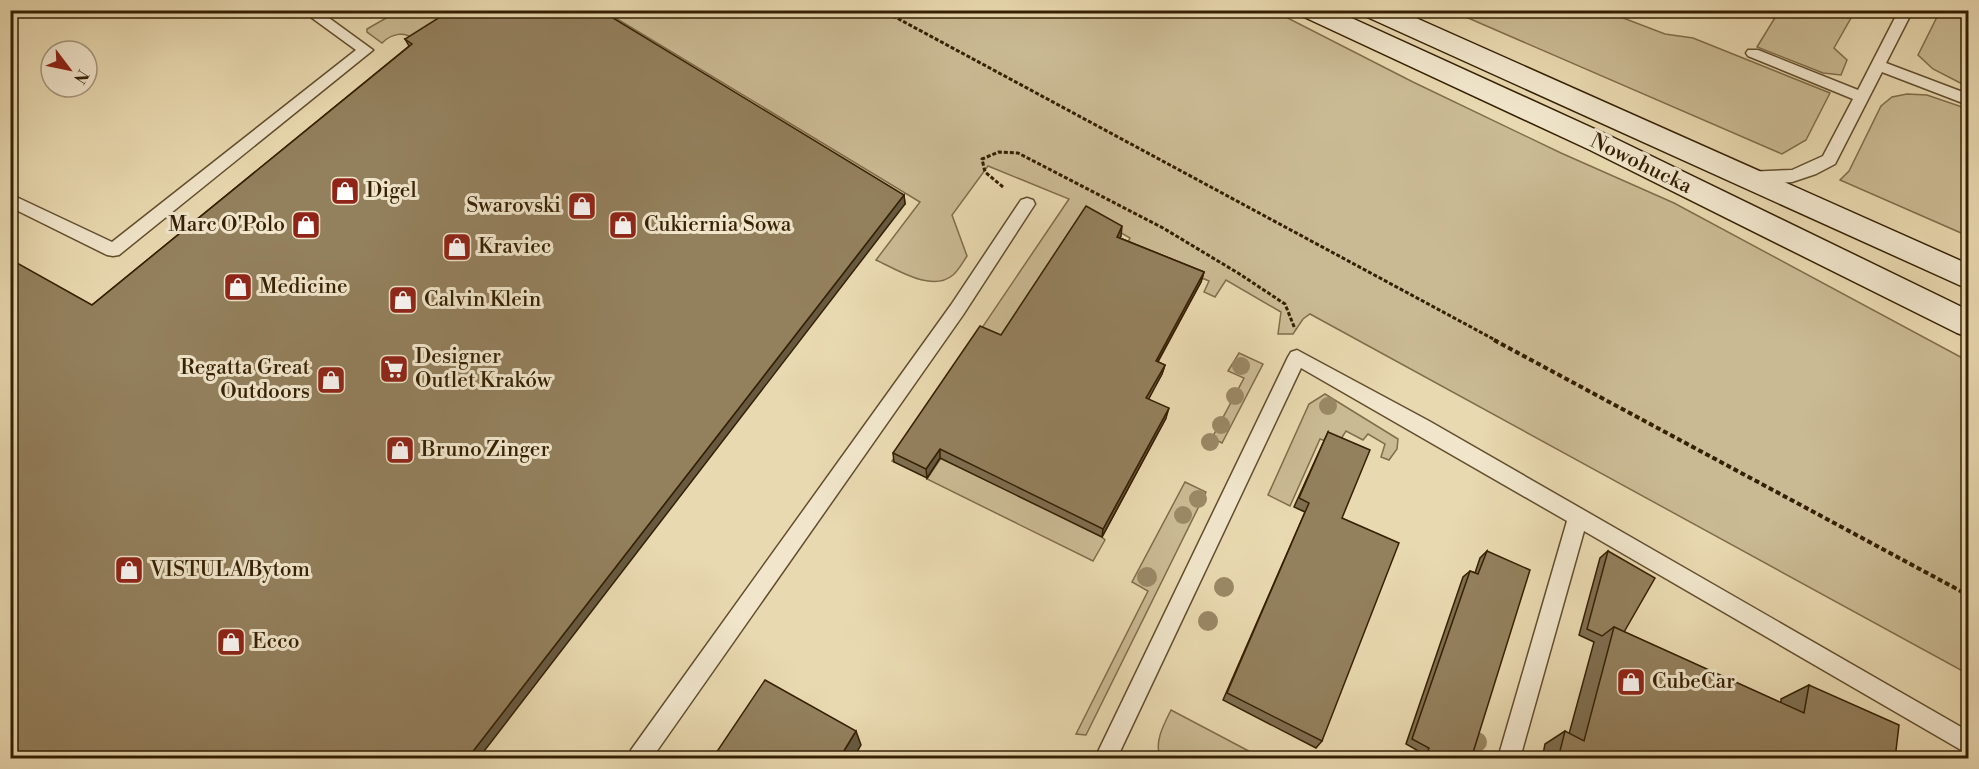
<svg xmlns="http://www.w3.org/2000/svg" width="1979" height="769" font-family="'Libre Bodoni',serif">
<style>
.green{fill:#caba93;stroke:#806d4b;stroke-width:1.5}
.lines{fill:none;stroke-linecap:round;stroke-linejoin:round}
.service-casing{stroke:#624e2e;stroke-width:3}
.secondary-casing{stroke:#352003;stroke-width:3}
.path-far1{stroke:#352003;stroke-width:3;stroke-dasharray:4 2;stroke-linecap:butt}
.path{stroke:#352003;stroke-width:4;stroke-dasharray:5 3;stroke-linecap:butt}
.service{fill:#f1e6cc;fill-rule:evenodd}
.secondary{fill:#f1e6cc;fill-rule:evenodd}
.tree{fill:#9a8865}
.wall{fill:#7e6e50;stroke:#352003;stroke-width:1.5}
.shaded-wall{fill:#675a41;stroke:#352003;stroke-width:1.5}
.building{fill:#93805d;stroke:#352003;stroke-width:1.5}
.labels{text-anchor:middle;dominant-baseline:central;stroke-width:6;stroke-linejoin:round;paint-order:stroke}
.street-label{font-size:21px;fill:#352003;stroke:#f1e6cc}
.poi-label{font-size:21px;fill:#352003;stroke:#f1e6cc;text-anchor:start}
</style>
<rect width="100%" height="100%" fill="#e9d9b0"/>
<filter id="stains"><feTurbulence type="fractalNoise" baseFrequency=".00333" numOctaves="4"/><feColorMatrix values="0 0 0 0 .2 0 0 0 0 .09 0 0 0 0 .02 0 0 0 .5 -.17"/></filter>
<radialGradient id="worn" r=".72"><stop offset=".6" stop-color="#630" stop-opacity="0"/><stop offset="1" stop-color="#630" stop-opacity=".3"/></radialGradient>
<g class="green">
<path d="M378,11h85l-48,29c-10,-9 -23,-7 -33,3l-15,-11v-3l21,-12z"/>
<path d="M604,11h670l139,71 148,71 113,50 294,158v313l-658,-360 -7,5 -10,15h-15l3,-22 -55,-32 -11,17 -11,-5 5,-11 -83,-35 4,-8 -46,-27 -45,130 -123,88 -22,33 -2,-1 177,-262 -81,-33 -36,49 15,41c-4,6 -9,15 -14,19 -21,18 -57,-6 -77,-15l44,-58z"/>
<polygon points="1452,11 1605,11 1665,34 1693,38 1830,93 1806,140 1782,154"/>
<polygon points="1779,11 1855,11 1834,48 1847,60 1841,75 1823,73 1757,47"/>
<polygon points="1940,11 1968,11 1968,87 1933,69 1918,55"/>
<polygon points="1907,94 1927,95 1968,109 1968,236 1840,180 1849,171 1881,106 1892,97"/>
<polygon points="1239,353 1263,364 1222,443 1212,438 1244,378 1228,371"/>
<polygon points="1325,394 1398,439 1397,449 1389,460 1381,457 1385,444 1368,434 1363,440 1346,431 1337,445 1320,439 1290,506 1268,495 1309,404"/>
<polygon points="941,458 1102,537 1105,540 1093,561 927,479"/>
<polygon points="1185,482 1206,492 1086,735 1076,734 1148,591 1132,582"/>
<path d="M1171,710l91,48h-101c-8,-14 3,-34 10,-48z"/>
</g>
<g class="lines">
<g class="service-casing">
<g id="service">
<polygon points="301,10 318,10 373,50 119,255 113,256 107,255 10,207 10,194 112,242 356,50"/>
<polygon points="1899,10 1913,10 1886,63 1968,94 1968,105 1882,72 1835,164 1816,174 1792,182 1771,184 1745,180 1743,176 1745,172 1792,170 1823,156 1853,99 1748,56 1746,53 1748,50 1758,50 1858,90"/>
<polygon points="1027,198 1033,200 1035,204 963,315 652,758 628,758 631,750 951,305 1021,200"/>
<polygon points="1297,350 1429,421 1968,731 1968,754 1584,531 1520,758 1498,758 1567,521 1301,368 1117,758 1095,758 1288,357 1291,352"/>
</g>
</g>
<g class="secondary-casing">
<g id="secondary">
<polygon points="1298,10 1334,10 1610,136 1968,310 1968,337 1957,333 1590,150 1302,16"/>
<polygon points="1361,10 1398,10 1968,264 1968,289 1365,16"/>
</g>
</g>
<g class="path-far1">
<polyline points="882,10 1497,341"/>
<polyline points="1266,10 1276,15"/>
<polyline points="1003,187 985,172 982,159 999,152 1018,153 1163,228 1238,273 1285,304 1295,329"/>
</g>
<polyline class="path" points="1494,340 1968,595"/>
<use href="#service" class="service"/>
<use href="#secondary" class="secondary"/>
</g>
<g class="tree">
<circle cx="1241" cy="366" r="9"/>
<circle cx="1235" cy="396" r="9"/>
<circle cx="1328" cy="406" r="9"/>
<circle cx="1221" cy="425" r="9"/>
<circle cx="1210" cy="442" r="9"/>
<circle cx="1198" cy="499" r="9"/>
<circle cx="1183" cy="515" r="9"/>
<circle cx="1147" cy="577" r="10"/>
<circle cx="1224" cy="587" r="10"/>
<circle cx="1208" cy="621" r="10"/>
<circle cx="1477" cy="742" r="10"/>
</g>
<g class="wall">
<polygon points="405,39 904,195 905,204 92,305 409,46"/>
<polygon points="1121,236 1120,238 1204,272 1201,282 1158,362 1165,365 1162,374 1148,399 1166,418 1102,537 940,458 927,478 894,462 893,453 1001,335"/>
<polygon points="1328,432 1342,518 1322,741 1316,748 1223,700 1305,512 1294,507"/>
<polygon points="1487,551 1471,759 1420,759 1422,753 1406,744 1463,577 1470,571 1475,573 1480,558"/>
<polygon points="1608,551 1624,632 1781,703 1781,699 1809,685 1895,759 1542,759 1545,744 1565,731 1569,734 1594,642 1579,635 1600,558"/>
</g>
<g class="shaded-wall">
<polygon points="904,195 905,204 478,759 467,759"/>
<polygon points="1122,226 1121,236 1115,247 1117,237"/>
<polygon points="1204,272 1201,282 1153,370 1156,361"/>
<polygon points="1165,365 1162,374 1144,408 1146,398"/>
<polygon points="1169,408 1166,418 1102,537 1103,529"/>
<polygon points="940,449 940,458 927,478 926,469"/>
<polygon points="856,731 861,745 853,759 839,759"/>
</g>
<g class="building">
<polygon points="451,10 600,10 904,195 467,759 10,759 10,259 92,305 412,44 405,39"/>
<polygon points="1086,206 1122,226 1117,237 1204,272 1156,361 1165,365 1146,398 1169,408 1103,529 940,449 926,469 893,453 980,326 1001,335"/>
<polygon points="1328,432 1370,450 1342,518 1399,543 1322,741 1227,693 1309,503 1299,498"/>
<polygon points="1487,551 1530,570 1471,759 1425,759 1429,748 1412,739 1470,571 1478,574"/>
<polygon points="1608,551 1655,578 1624,632 1614,627 1602,636 1587,629"/>
<polygon points="1614,627 1804,713 1809,685 1899,725 1895,759 1558,759 1565,731 1584,741"/>
<polygon points="765,680 856,731 839,759 712,759"/>
</g>
<defs>
<g id="shop-square" transform="scale(1.5)"><rect x="-9" y="-9" width="18" height="18" rx="4" fill="#8f2418" stroke="#f1e6cc"/><path d="M-5-2.5h2.3a2.7 3.5 0 0 1 5.4 0H5L5.5 6h-11ZM-1.5-2.5h3a1.5 2.3 0 0 0-3 0Z" fill="#fff"/></g>
<g id="supermarket-square" transform="scale(1.5)"><rect x="-9" y="-9" width="18" height="18" rx="4" fill="#8f2418" stroke="#f1e6cc"/><path d="M-6-5.5h2.5l.6 2H6L4.5 2H-2.5L-4.4-4H-6ZM-1.5 3.2a1.3 1.3 0 1 0 .1 0ZM3 3.2a1.3 1.3 0 1 0 .1 0Z" fill="#fff"/></g>
</defs>
<g fill-rule="evenodd">
<use href="#shop-square" x="345" y="191"/>
<use href="#shop-square" x="582" y="206"/>
<use href="#shop-square" x="306" y="225"/>
<use href="#shop-square" x="623" y="225"/>
<use href="#shop-square" x="457" y="247"/>
<use href="#shop-square" x="238" y="287"/>
<use href="#shop-square" x="403" y="300"/>
<use href="#supermarket-square" x="394" y="369"/>
<use href="#shop-square" x="331" y="380"/>
<use href="#shop-square" x="400" y="450"/>
<use href="#shop-square" x="129" y="570"/>
<use href="#shop-square" x="231" y="642"/>
<use href="#shop-square" x="1631" y="682"/>
</g>
<g class="labels">
<g class="street-label">
<text transform="translate(1641 164) rotate(26)">Nowohucka</text>
</g>
<g class="poi-label">
<text x="366" y="191">Digel</text>
<text x="561" y="206" text-anchor="end">Swarovski</text>
<text x="285" y="225" text-anchor="end">Marc O'Polo</text>
<text x="644" y="225">Cukiernia Sowa</text>
<text x="478" y="247">Kraviec</text>
<text x="259" y="287">Medicine</text>
<text x="424" y="300">Calvin Klein</text>
<text x="415" y="357">Designer<tspan x="415" dy="24">Outlet Kraków</tspan></text>
<text x="310" y="368" text-anchor="end">Regatta Great<tspan x="310" dy="24">Outdoors</tspan></text>
<text x="421" y="450">Bruno Zinger</text>
<text x="150" y="570">VISTULA/Bytom</text>
<text x="252" y="642">Ecco</text>
<text x="1652" y="682">CubeCar</text>
</g>
</g>
<rect width="1979" height="769" fill="none" stroke="#e9d9b0" stroke-width="36"/>
<rect x="12" y="12" width="1955" height="745" fill="none" stroke="#352003" stroke-width="3"/>
<rect x="18" y="18" width="1943" height="733" fill="none" stroke="#352003" stroke-width="1.5"/>
<g transform="translate(69 69) rotate(122)"><circle r="28" fill="#f1e6cc" stroke="#a6977c" stroke-width="1.5"/>
<path d="M0-4.5L10 22L0 15L-10 22Z" fill="#8f2418"/>
<text y="-9" font-size="16" font-weight="bold" text-anchor="middle" fill="#352003">N</text>
</g>
<rect width="100%" height="100%" filter="url(#stains)"/>
<rect width="100%" height="100%" fill="url(#worn)"/>
</svg>
